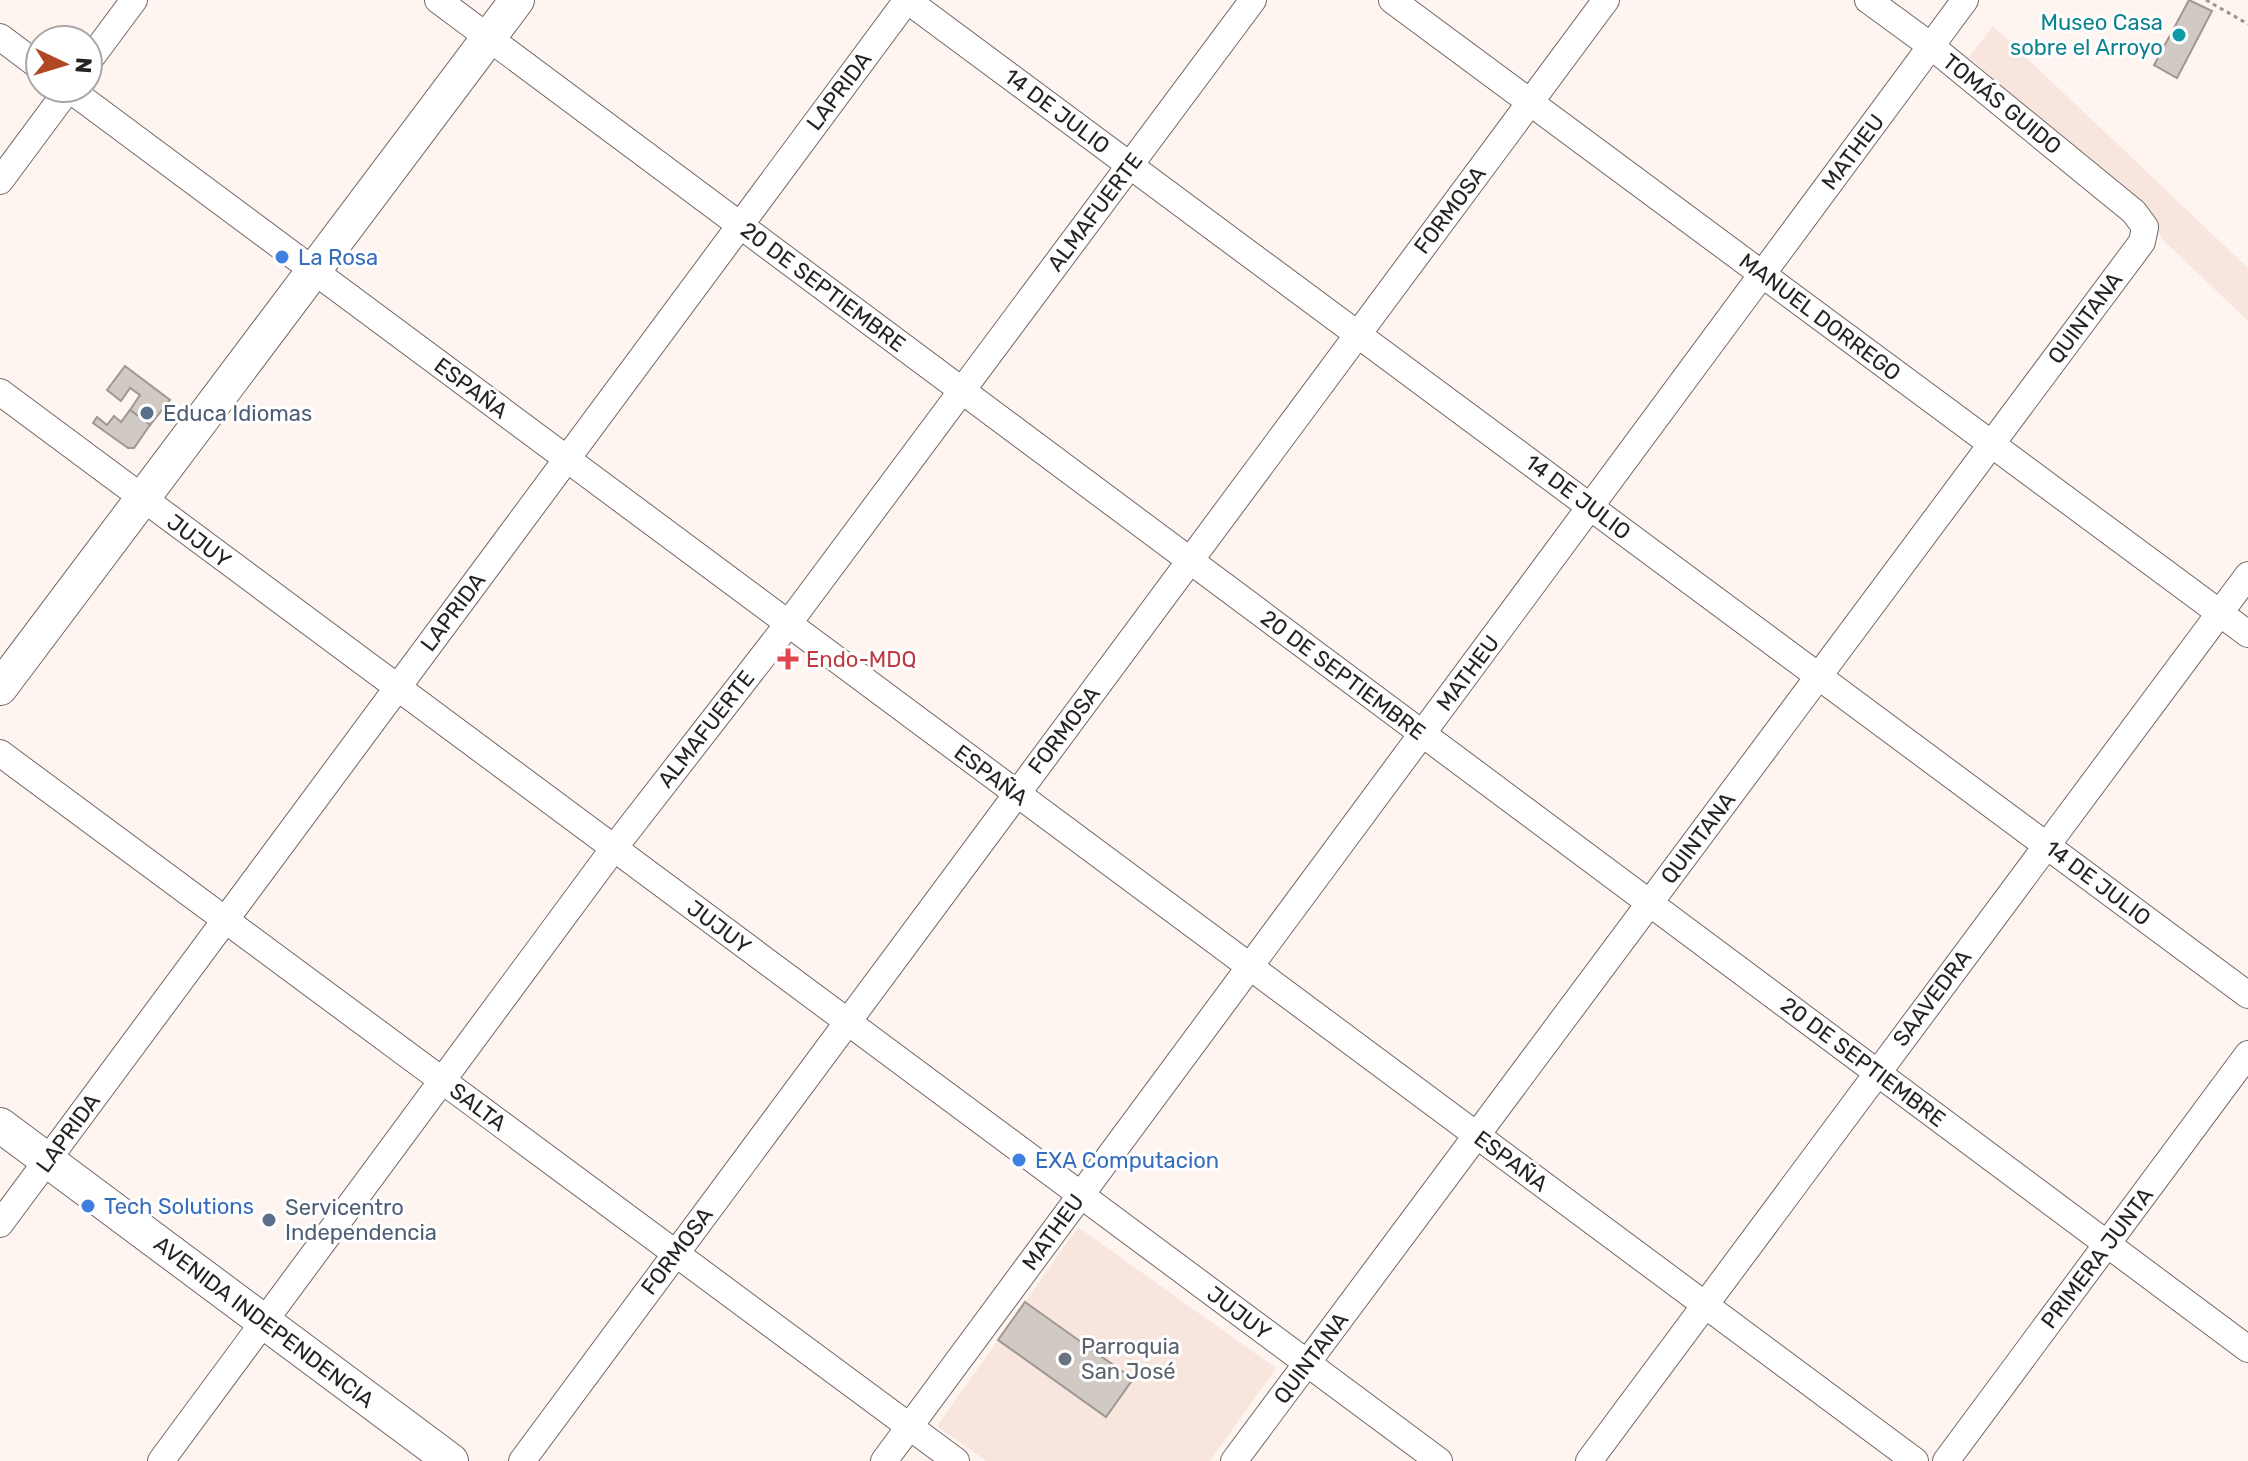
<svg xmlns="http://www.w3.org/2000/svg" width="2248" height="1461" font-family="Rubik,sans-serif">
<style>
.built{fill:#f8e6de}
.building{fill:#d1c9c3;stroke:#9f9892;stroke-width:2}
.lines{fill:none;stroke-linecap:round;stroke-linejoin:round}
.minor-casing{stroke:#726966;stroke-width:28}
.major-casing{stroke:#726966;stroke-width:36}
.path{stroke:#9c9592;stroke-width:3;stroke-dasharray:4 4;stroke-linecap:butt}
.minor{stroke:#fff;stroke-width:26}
.major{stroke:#fff;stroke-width:34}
.culture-dot{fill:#0f9aa8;stroke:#fff;stroke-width:3}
.shop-dot{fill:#3f7fe0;stroke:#fff;stroke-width:3}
.service-dot{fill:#5c6f8a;stroke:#fff;stroke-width:3}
.health-dot{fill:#e0444e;stroke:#fff;stroke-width:3}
.worship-dot{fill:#6b7280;stroke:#fff;stroke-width:3}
.labels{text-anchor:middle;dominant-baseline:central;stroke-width:6;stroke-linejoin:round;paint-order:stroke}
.culture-label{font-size:22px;fill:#0d838f;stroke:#fff;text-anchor:end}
.street-label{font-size:22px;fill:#272322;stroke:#fff}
.shop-label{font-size:22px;fill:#366cbe;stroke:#fff;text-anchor:start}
.service-label{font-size:22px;fill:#4e5e75;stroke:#fff;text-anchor:start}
.health-label{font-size:22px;fill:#be3a42;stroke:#fff;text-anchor:start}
.worship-label{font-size:22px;fill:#5b616d;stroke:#fff;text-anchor:start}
</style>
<rect width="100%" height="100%" fill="#fef4f0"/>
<g class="built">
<polygon points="1993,26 2248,268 2248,321 2163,240 2153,222 2057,140 1969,57"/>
<polygon points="1078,1227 1276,1368 1210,1461 986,1461 937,1426 998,1340 1105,1417 1133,1379 1025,1302"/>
</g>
<g class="building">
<polygon points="2189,0 2212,11 2177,78 2154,65"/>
<polygon points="125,366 170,400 150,425 130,410 140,395 130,388 121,401 107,390"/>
<polygon points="130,410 150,425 134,448 128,448 93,423 97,417 107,425 114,416 121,422"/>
<polygon points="1025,1302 1133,1379 1106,1417 998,1340"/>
</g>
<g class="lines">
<g class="minor-casing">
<g id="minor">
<polyline points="438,0 2248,1349"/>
<polyline points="907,0 2248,995"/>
<polyline points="1392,0 2248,634"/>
<polyline points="0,37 40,67"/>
<polyline points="88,62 134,0"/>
<polyline points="68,88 1915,1461"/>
<polyline points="0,181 69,88"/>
<polyline points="0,392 1439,1461"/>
<polyline points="0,753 956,1461"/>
<polyline points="0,1224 907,0"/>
<polyline points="161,1461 614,848 788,624 1253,0"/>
<polyline points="522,1461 1606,0"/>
<polyline points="884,1461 1965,0"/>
<polyline points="1234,1461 2142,242 2145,227 2134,212 1931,46 1868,0"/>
<polyline points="1589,1461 2248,575"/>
<polyline points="1946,1461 2248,1054"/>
</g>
</g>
<g class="major-casing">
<g id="major">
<polyline points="0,688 517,0"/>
<polyline points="0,1125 451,1461"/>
</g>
</g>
<polyline class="path" points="2206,0 2248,24"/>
<use href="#minor" class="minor"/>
<use href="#major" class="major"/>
</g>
<circle class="culture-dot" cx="2179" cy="35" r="8"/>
<g class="shop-dot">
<circle cx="282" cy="257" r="8"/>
<circle cx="1019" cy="1160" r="8"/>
<circle cx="88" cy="1206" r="8"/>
</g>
<g class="service-dot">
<circle cx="147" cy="413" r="8"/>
<circle cx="269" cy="1220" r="8"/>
</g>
<path class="health-dot" d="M784 647h8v8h8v8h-8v8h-8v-8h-8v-8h8z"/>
<circle class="worship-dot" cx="1065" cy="1359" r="8"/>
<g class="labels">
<g class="culture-label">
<text x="2163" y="22">Museo Casa<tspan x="2163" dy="25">sobre el Arroyo</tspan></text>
</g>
<g class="street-label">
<text transform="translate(839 91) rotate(-53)">LAPRIDA</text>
<text transform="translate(2002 104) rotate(39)">TOMÁS GUIDO</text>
<text transform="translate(1057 111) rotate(37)">14 DE JULIO</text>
<text transform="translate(1853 152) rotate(-53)">MATHEU</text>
<text transform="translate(1450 210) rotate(-53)">FORMOSA</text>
<text transform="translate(1095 212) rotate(-53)">ALMAFUERTE</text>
<text transform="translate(823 287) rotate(37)">20 DE SEPTIEMBRE</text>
<text transform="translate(1820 317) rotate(37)">MANUEL DORREGO</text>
<text transform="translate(2085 318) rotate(-53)">QUINTANA</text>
<text transform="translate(471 388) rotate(37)">ESPAÑA</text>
<text transform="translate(1578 497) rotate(37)">14 DE JULIO</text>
<text transform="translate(199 541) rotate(37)">JUJUY</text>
<text transform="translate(453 612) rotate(-53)">LAPRIDA</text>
<text transform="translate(1468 673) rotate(-53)">MATHEU</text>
<text transform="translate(1343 675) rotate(37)">20 DE SEPTIEMBRE</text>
<text transform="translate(706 729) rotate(-52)">ALMAFUERTE</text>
<text transform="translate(1064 730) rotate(-53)">FORMOSA</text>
<text transform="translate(991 775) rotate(37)">ESPAÑA</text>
<text transform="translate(1698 838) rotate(-53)">QUINTANA</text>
<text transform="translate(2098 883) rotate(37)">14 DE JULIO</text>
<text transform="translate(719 927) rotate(37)">JUJUY</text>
<text transform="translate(1932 998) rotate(-53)">SAAVEDRA</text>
<text transform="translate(1863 1062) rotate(37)">20 DE SEPTIEMBRE</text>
<text transform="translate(478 1107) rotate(37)">SALTA</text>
<text transform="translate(68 1133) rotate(-54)">LAPRIDA</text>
<text transform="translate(1511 1161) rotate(37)">ESPAÑA</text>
<text transform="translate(1053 1232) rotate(-54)">MATHEU</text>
<text transform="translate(677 1251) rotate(-53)">FORMOSA</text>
<text transform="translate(2097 1258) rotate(-53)">PRIMERA JUNTA</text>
<text transform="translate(1239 1313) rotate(37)">JUJUY</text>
<text transform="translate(264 1322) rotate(37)">AVENIDA INDEPENDENCIA</text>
<text transform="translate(1311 1358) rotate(-53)">QUINTANA</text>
</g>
<g class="shop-label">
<text x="298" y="257">La Rosa</text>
<text x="1035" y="1160">EXA Computacion</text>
<text x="104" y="1206">Tech Solutions</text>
</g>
<g class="service-label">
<text x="163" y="413">Educa Idiomas</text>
<text x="285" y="1207">Servicentro<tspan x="285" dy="25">Independencia</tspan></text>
</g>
<g class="health-label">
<text x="806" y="659">Endo-MDQ</text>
</g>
<g class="worship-label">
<text x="1081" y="1346">Parroquia<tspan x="1081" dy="25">San José</tspan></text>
</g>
</g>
<g transform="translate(64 64) rotate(94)"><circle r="38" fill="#ffffff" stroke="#a9a7a7" stroke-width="2"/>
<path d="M0-6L14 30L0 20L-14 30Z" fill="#b04824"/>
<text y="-12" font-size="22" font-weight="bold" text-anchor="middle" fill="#272322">N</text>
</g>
</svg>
